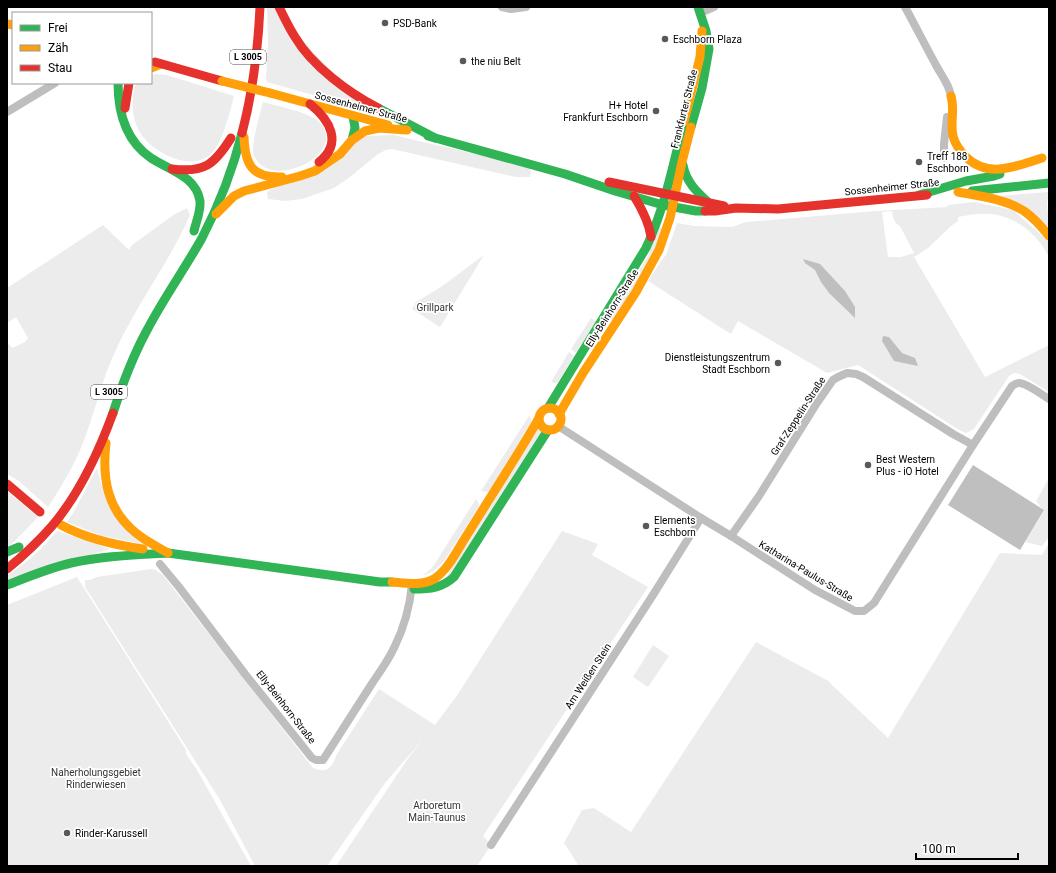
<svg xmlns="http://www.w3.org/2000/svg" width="1056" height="873" font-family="Roboto,sans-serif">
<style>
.green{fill:#ececec;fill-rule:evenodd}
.water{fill:#bfbfbf}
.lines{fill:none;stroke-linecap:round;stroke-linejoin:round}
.street{stroke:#bebebe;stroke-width:8}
.fast{stroke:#30b455;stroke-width:9}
.slow{stroke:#ff9f0a;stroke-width:9}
.jam{stroke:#e5322d;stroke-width:9}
.slow-bridge{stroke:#ff9f0a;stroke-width:9}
.poi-dot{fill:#595959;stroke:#fff;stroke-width:1.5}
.labels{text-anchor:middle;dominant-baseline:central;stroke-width:3.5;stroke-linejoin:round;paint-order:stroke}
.shield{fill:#fff;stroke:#4c4c4c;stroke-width:1}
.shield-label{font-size:9px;font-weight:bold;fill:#000}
.poi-label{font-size:10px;fill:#000;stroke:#fff;text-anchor:start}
.street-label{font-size:10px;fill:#000;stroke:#fff}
.park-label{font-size:10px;fill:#333;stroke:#fff}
</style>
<rect width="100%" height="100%" fill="#fff"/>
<g class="green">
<polygon points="267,7 274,7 277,14 369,111 267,82 266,79 268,43"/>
<path d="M155,74l12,1 67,21c-4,16 -12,49 -24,59 -22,18 -62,-5 -72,-26 -7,-16 -6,-26 -4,-42l4,-4h13v-8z"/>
<path d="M263,102c14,4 45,10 55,19 34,31 -47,72 -64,35 -4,-10 6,-42 9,-54z"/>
<polygon points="393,135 497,159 529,168 531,172 530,177 516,177 392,149 386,150 378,154 350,177 334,188 302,199 285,201 268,199 267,192 365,136"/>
<polygon points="1048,192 1049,193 1047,203 1049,227 999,196"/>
<path d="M974,202l39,8 36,32v15c-11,-23 -35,-42 -60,-43 -10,-1 -20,1 -31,3v4l-7,5 -23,22 -14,9 71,120 64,-32v47l-29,-18 -6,-1 -5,3 -35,53 -8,4 -7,-3 -101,-65 -31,8 -89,-52 -7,13 -83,-53 13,-20 5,-6 11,-32 17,3 38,1 14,-5 130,-11 71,-4 1,-2zM892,211c1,7 2,12 8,15l14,27 -13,4h-13l-6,-45z"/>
<path d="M187,208l3,7c-21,48 -54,90 -76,139 -11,24 -17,50 -26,75 -9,28 -24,54 -40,78l-29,-26 -12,-7v-132l5,6 13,-6 3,-4 -12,-21 -9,6v-35l96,-63 26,25 3,-5 43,-31z"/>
<polygon points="660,227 664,228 655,250 614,321 609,318 647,258"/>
<polygon points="484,255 440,327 412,309 416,302 441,287"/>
<polygon points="591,318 596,321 576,353 571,349"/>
<polygon points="569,352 574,356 558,382 555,383 551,382"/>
<polygon points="529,416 531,419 531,422 490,490 487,492 481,491"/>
<polygon points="537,428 540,431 544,432 452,575 445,579"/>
<polygon points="97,468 101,484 150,546 100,535 67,522 72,515"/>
<polygon points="1049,478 1049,537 1042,546 1025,542 1044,511 1036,501"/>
<polygon points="7,491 38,517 14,542 7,547"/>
<path d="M476,499l2,3 1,4 -33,52c-6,9 -13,14 -24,18l10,-8z"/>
<polygon points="57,531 110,549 7,580 7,576 26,562 41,549"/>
<path d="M562,531l36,13 -6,11 56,32 -165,249 8,9 -14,21h-141l73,-109 15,-19 -39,45 -58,83h-72l-35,-66 -135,-213v-7h5l7,-3 54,-8 5,1 7,5 150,193c15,6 19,-1 24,-14l42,-65 56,36 23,-31z"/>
<polygon points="1049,543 1049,866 577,866 577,863 564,843 582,810 594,808 631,832 756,642 830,682 830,683 888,738 1000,553 1042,555"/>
<polygon points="77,577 186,750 186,754 197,770 251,866 7,866 7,605"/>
<polygon points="653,645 669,656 648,687 633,677"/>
</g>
<g class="water">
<polygon points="803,259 820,264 845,291 855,307 855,318 829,293 821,282 815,270 805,263"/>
<polygon points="883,336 889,337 902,353 915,358 918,366 894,361 882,341"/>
<polygon points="973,465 1044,510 1020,550 948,505"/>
</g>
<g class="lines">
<g class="street">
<polyline points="502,7 511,9 526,7"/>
<path d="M905,7c11,20 21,40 32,60 5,9 14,21 14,31"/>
<polyline points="700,13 714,7"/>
<polyline points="7,112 55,83"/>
<polyline points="944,158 944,144 947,117"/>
<path d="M558,426l143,92 30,18 84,54 40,21h9l10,-8 99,-158 39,-59c3,-2 4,-3 7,-3 8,0 23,12 30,16"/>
<polyline points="731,536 759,496 817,403 833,380 838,377 847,373 856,374 863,377 953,434 973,445"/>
<path d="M160,564l19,23 66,87 67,84 4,2h7c16,-25 32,-50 48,-75 8,-12 17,-24 23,-37 10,-20 16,-42 18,-64"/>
<polyline points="491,845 653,595 701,518"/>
</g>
<g class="fast">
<path d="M118,83c0,30 8,58 33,75 18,12 45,18 49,43 1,10 -4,21 -6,30"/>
<polyline points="378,108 435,138"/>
<polyline points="691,127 702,88 709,49 706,31 698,7"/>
<polyline points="428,136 565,174 615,191 663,205 696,211 705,211"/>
<polyline points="352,140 355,128 353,116"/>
<path d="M683,165c3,17 14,27 26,38"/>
<polyline points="972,191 1049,183"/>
<polyline points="919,195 966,181 994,176 1000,174"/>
<path d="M548,408l98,-160c19,-40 27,-84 38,-126"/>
<path d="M113,413c9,-28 19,-55 33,-81 17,-33 38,-62 56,-94 17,-33 31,-69 40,-105"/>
<polyline points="7,552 19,547"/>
<polyline points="168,553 380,582 392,582"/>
<path d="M7,585c21,-8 42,-17 64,-22 31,-7 65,-8 97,-10"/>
<path d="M414,589c16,0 28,-1 40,-12l94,-147"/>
</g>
<g class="slow">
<polyline points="7,24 13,25"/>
<polyline points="151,68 161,64"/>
<polyline points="270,93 388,125"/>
<path d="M951,96c4,14 -1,27 2,40 2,8 7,15 13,21 22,22 51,9 76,1"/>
<polyline points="684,122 700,57 702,31"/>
<path d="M244,137c1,28 8,41 38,40"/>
<path d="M958,192c22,4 47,7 66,19 10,7 18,16 25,25"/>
<polyline points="216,214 234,196 244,191 300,176 315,171 340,154 352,140 365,131 379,128 407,130"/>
<circle cx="550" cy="419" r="11"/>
<polyline points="559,414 583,373 636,292 659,250 670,218 682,162 691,127"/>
<path d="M106,443c-4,35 1,67 30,90 10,8 21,14 32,20"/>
<path d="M61,525c26,14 53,20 82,24"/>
<path d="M392,582c13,1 30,4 42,-3 15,-10 23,-29 33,-44 24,-39 49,-77 72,-117"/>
</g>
<g class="jam">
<path d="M279,7c5,10 10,21 16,30 17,29 54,56 83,71"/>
<polyline points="155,62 222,81"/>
<path d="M310,104c20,16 33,39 9,58"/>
<polyline points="125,108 129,83"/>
<path d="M242,133c11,-42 16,-83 18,-126"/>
<path d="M172,169c32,4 42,-4 59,-31"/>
<polyline points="609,182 724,206"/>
<path d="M634,196c8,13 15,26 17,41"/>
<polyline points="705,211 715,211 736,208 778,209 927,195"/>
<polyline points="7,484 40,512"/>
<path d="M7,569c16,-13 31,-27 45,-43 28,-33 46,-72 61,-113"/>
</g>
<polyline class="slow-bridge" points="222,81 270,93"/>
</g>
<g class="poi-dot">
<circle cx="385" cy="23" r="4"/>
<circle cx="665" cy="39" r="4"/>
<circle cx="463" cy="61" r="4"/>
<circle cx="656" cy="111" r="4"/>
<circle cx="919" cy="162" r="4"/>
<circle cx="778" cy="363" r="4"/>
<circle cx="868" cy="465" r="4"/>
<circle cx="646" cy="526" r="4"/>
<circle cx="67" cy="833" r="4"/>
</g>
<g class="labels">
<g class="shield">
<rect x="230" y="50" width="36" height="14" rx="3"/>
<rect x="91" y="385" width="36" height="14" rx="3"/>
</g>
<g class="shield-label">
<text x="248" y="57">L 3005</text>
<text x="109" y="392">L 3005</text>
</g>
<g class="poi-label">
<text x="393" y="23">PSD-Bank</text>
<text x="673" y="39">Eschborn Plaza</text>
<text x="471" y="61">the niu Belt</text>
<text x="648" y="105" text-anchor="end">H+ Hotel<tspan x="648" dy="12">Frankfurt Eschborn</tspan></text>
<text x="927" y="156">Treff 188<tspan x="927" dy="12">Eschborn</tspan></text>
<text x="770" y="357" text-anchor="end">Dienstleistungszentrum<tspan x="770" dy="12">Stadt Eschborn</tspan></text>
<text x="876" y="459">Best Western<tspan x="876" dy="12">Plus - iO Hotel</tspan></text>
<text x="654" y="520">Elements<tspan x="654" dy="12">Eschborn</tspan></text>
<text x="75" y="833">Rinder-Karussell</text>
</g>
<g class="street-label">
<text transform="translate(361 107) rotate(15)">Sossenheimer Straße</text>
<text transform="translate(684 109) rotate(-76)">Frankfurter Straße</text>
<text transform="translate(892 187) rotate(-6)">Sossenheimer Straße</text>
<text transform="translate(612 308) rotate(-58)">Elly-Beinhorn-Straße</text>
<text transform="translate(798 416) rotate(-57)">Graf-Zeppelin-Straße</text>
<text transform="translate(806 571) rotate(31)">Katharina-Paulus-Straße</text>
<text transform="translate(588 676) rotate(-57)">Am Weißen Stein</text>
<text transform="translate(286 707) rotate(52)">Elly-Beinhorn-Straße</text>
</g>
<g class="park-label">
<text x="435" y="307">Grillpark</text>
<text x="96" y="772">Naherholungsgebiet<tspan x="96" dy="12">Rinderwiesen</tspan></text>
<text x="437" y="805">Arboretum<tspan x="437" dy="12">Main-Taunus</tspan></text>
</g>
</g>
<rect width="1056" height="873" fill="none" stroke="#000000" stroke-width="16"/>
<rect x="12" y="12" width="140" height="72" fill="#ffffff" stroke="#999999"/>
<rect x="20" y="25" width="20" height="6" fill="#30b455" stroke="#999999"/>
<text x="48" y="32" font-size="12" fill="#000000">Frei</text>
<rect x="20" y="45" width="20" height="6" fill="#ff9f0a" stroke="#999999"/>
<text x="48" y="52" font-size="12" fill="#000000">Zäh</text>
<rect x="20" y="65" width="20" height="6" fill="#e5322d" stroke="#999999"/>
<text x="48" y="72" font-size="12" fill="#000000">Stau</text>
<path d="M916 853v6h102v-6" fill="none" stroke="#000000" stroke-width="2"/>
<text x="922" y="853" font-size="12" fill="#000000" stroke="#ffffff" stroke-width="3" paint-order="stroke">100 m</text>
</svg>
